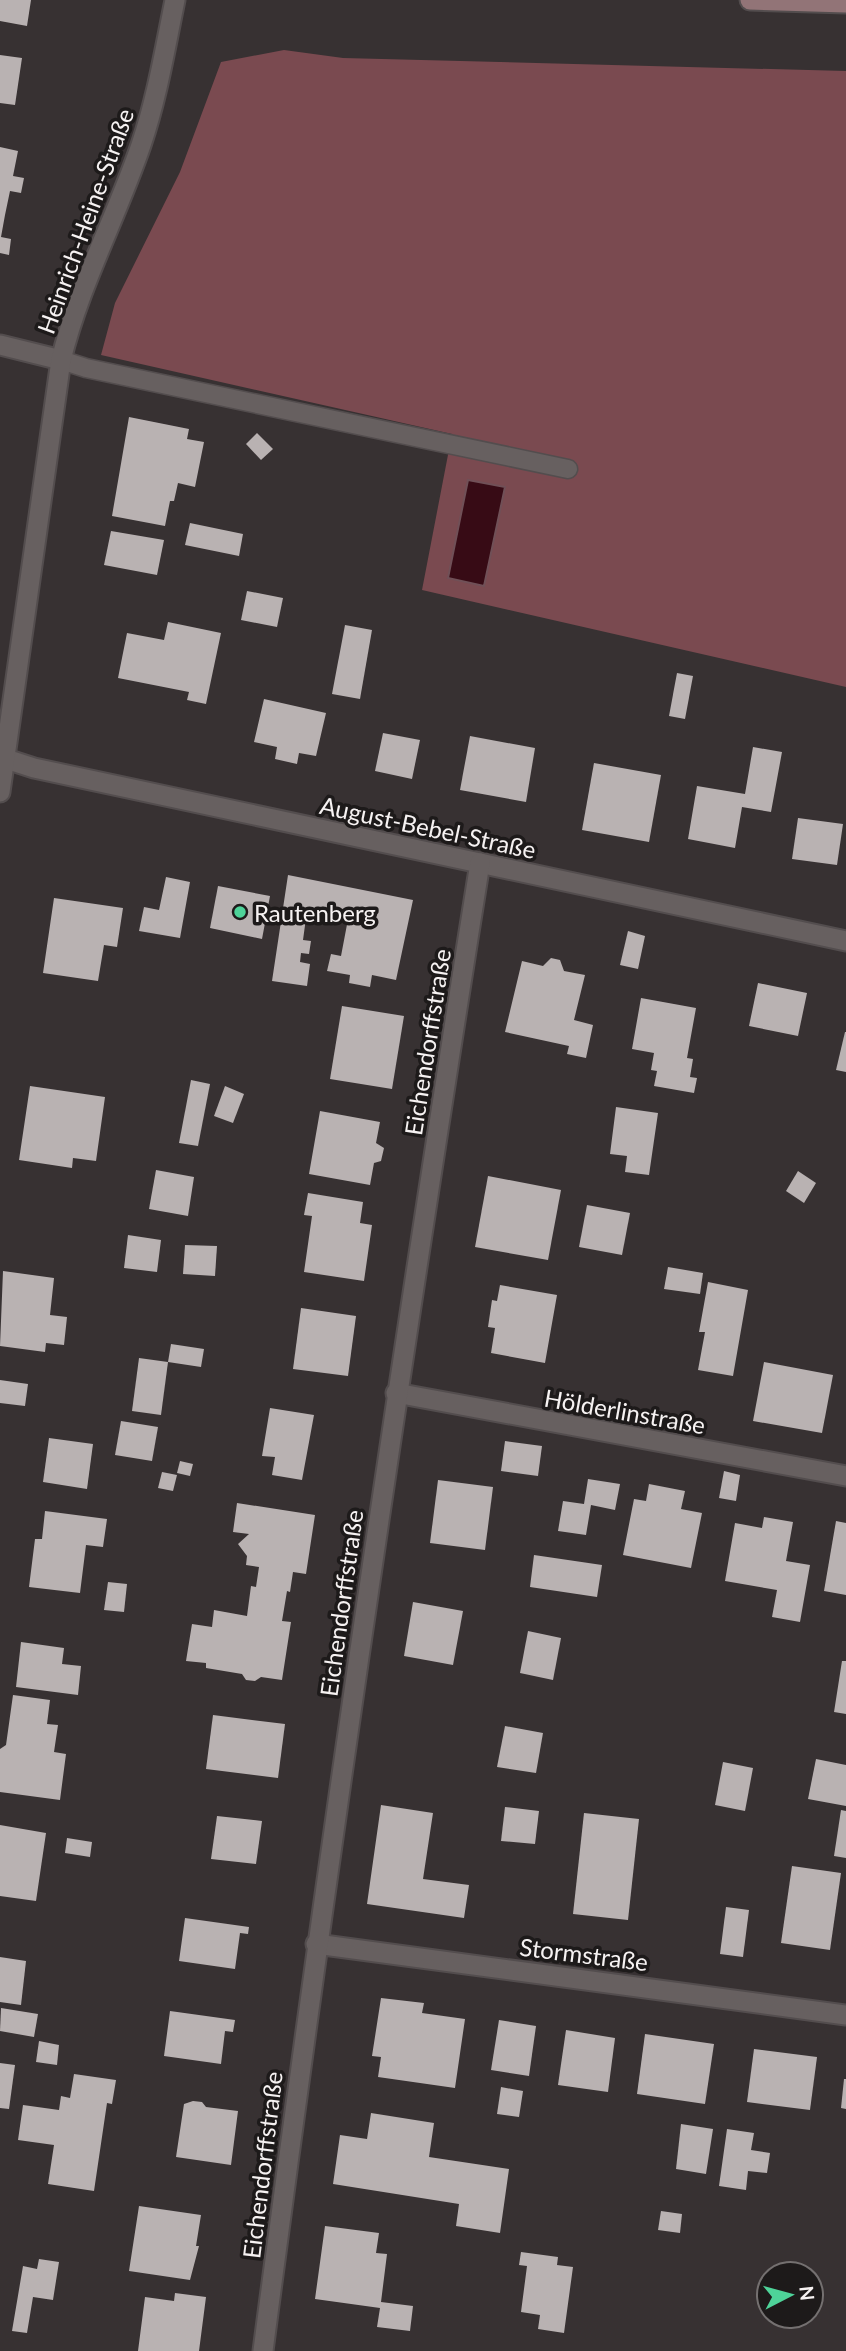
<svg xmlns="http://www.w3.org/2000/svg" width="846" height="2351" font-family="Lato,sans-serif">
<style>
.green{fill:#7a4a50}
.water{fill:#370b15;stroke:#705057;stroke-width:2}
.building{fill:#b9b2b2}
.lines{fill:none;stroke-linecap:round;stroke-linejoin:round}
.service-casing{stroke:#534d4e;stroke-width:21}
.minor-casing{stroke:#534d4e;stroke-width:23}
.secondary-casing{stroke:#534d4e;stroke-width:23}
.service{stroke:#676060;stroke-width:18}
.minor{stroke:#676060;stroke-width:19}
.secondary{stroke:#927477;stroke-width:19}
.poi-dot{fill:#4ed399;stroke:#1d1a1a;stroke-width:2.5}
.labels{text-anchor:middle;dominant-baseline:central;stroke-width:7;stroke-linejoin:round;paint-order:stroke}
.street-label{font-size:24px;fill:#f6f2f2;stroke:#1d1a1a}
.poi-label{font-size:24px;fill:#f6f2f2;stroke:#1d1a1a;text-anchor:start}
</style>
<rect width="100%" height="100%" fill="#373132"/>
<polygon class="green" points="284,50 343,58 846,71 846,687 422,590 452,434 101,355 115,303 180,172 221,62"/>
<polygon class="water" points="468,480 505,487 484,586 448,578"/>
<g class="building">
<polygon points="0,0 31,0 27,26 0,21"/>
<polygon points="0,55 22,58 15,105 0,103"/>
<polygon points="0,147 18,151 13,176 24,178 21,193 10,191 5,215 1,237 11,239 9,255 0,253"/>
<polygon points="129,417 189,429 187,439 204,442 195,487 178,483 174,501 170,501 165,526 112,516"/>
<polygon points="257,433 273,449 261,460 246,444"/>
<polygon points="190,523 243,534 239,556 185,545"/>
<polygon points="111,531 164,540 157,575 104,565"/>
<polygon points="247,591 283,598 277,627 241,620"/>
<polygon points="168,622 221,633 206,704 187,700 189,692 118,678 127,633 164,640"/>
<polygon points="345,625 372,630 360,699 332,694"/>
<polygon points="677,673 693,676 685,719 669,716"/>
<polygon points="264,699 326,713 316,756 299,753 297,764 275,759 277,747 254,742"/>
<polygon points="383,733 420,740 412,779 375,771"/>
<polygon points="470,736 535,748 526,802 460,790"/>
<polygon points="753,747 782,752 771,812 742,807 735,848 688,839 697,786 745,794"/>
<polygon points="594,763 661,775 649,842 582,830"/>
<polygon points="798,818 843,824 837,865 792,859"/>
<polygon points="288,875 413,900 396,980 372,975 370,987 349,983 350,975 327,971 331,954 341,956 349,914 332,911 330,921 306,918 303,940 311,941 309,954 301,953 300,962 310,964 307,986 272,981"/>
<polygon points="166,877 190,882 180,938 139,931 144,907 159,910"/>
<polygon points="218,886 270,896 262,939 210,928"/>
<polygon points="54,898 123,908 117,947 104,945 98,981 43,973"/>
<polygon points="628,931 645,936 638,969 620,965"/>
<polygon points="551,958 560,960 564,971 585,975 574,1020 593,1025 586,1058 567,1054 569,1046 505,1032 522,961 543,966"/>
<polygon points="758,983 807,993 798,1036 749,1026"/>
<polygon points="641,998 696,1008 687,1058 693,1059 690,1077 697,1078 694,1093 654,1086 657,1071 651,1070 654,1053 632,1049"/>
<polygon points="342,1006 404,1016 392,1089 330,1079"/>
<polygon points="845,1032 846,1032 846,1072 836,1070"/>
<polygon points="191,1080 210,1084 198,1146 179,1143"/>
<polygon points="30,1086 105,1097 96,1161 73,1158 72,1168 19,1160"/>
<polygon points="225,1086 244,1094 233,1123 214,1116"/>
<polygon points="616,1107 658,1113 649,1175 625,1172 627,1156 610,1154"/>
<polygon points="320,1111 380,1122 376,1143 384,1148 381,1161 374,1163 370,1185 309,1174"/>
<polygon points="156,1170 194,1177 188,1216 149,1209"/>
<polygon points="798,1171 816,1183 804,1203 786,1191"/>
<polygon points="488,1176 561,1190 548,1260 475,1247"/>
<polygon points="308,1193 363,1202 360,1223 372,1225 364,1281 304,1272 312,1216 304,1215"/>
<polygon points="587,1205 630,1213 622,1255 579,1247"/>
<polygon points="128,1235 161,1240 157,1272 124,1268"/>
<polygon points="185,1245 217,1246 215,1276 183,1274"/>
<polygon points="668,1267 703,1273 700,1294 664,1289"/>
<polygon points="3,1271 54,1278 50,1315 67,1317 64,1345 46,1343 45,1352 0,1346"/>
<polygon points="708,1282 748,1290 733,1376 698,1370 705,1332 699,1332"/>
<polygon points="500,1285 557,1295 545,1363 491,1353 495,1328 488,1327 492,1300 497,1301"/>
<polygon points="301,1308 356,1316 348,1376 293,1369"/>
<polygon points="171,1344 204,1349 201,1367 168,1362"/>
<polygon points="139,1358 168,1362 161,1415 132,1411"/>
<polygon points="764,1362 833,1375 822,1433 753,1421"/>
<polygon points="0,1380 28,1384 25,1406 0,1403"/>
<polygon points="270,1408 314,1415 302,1480 272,1475 275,1457 262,1456"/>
<polygon points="121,1421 158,1427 152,1461 115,1455"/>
<polygon points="49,1438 93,1444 87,1489 43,1482"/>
<polygon points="505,1441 542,1446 538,1476 501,1471"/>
<polygon points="180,1461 193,1464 190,1476 177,1473"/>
<polygon points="724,1471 740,1475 736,1501 719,1498"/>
<polygon points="162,1472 177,1475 173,1491 158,1488"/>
<polygon points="588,1479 620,1484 615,1510 591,1505 586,1535 558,1531 563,1501 584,1504"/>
<polygon points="438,1480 493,1487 485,1550 430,1543"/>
<polygon points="649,1484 685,1491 681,1509 702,1513 691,1568 623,1555 634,1499 646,1501"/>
<polygon points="237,1503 315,1515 306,1574 293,1572 290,1592 287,1591 282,1621 291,1622 282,1680 261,1677 255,1681 246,1680 242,1674 206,1668 206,1663 186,1661 192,1624 212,1627 214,1610 247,1616 251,1586 256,1587 259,1567 246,1565 247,1556 238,1544 249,1534 233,1532"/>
<polygon points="45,1511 107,1519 103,1547 86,1545 80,1593 29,1587 35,1539 42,1539"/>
<polygon points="764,1517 793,1522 786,1561 810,1565 800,1622 772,1617 777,1590 725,1581 735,1523 762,1528"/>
<polygon points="836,1521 846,1523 846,1595 824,1591"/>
<polygon points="534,1555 602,1565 597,1597 530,1587"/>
<polygon points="108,1582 127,1584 124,1612 104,1610"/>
<polygon points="413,1602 463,1611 453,1665 404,1656"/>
<polygon points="528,1631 561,1638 553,1680 520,1673"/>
<polygon points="21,1642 64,1648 62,1664 81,1666 78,1695 16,1687"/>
<polygon points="842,1661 846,1661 846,1714 834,1712"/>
<polygon points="13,1695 50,1700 47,1724 58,1725 54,1752 66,1754 60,1800 0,1792 0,1749 6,1745"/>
<polygon points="213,1715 285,1724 278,1778 206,1769"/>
<polygon points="505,1726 543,1733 536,1773 497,1767"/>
<polygon points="816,1759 846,1765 846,1806 808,1799"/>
<polygon points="723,1762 753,1768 745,1811 715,1805"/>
<polygon points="381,1805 433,1813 423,1879 469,1885 464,1918 367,1904"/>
<polygon points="505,1807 539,1811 535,1844 501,1841"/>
<polygon points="841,1810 846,1811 846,1858 834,1856"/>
<polygon points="584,1813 639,1819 628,1920 573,1914"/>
<polygon points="217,1816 262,1821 256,1864 211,1859"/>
<polygon points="0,1825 46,1833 36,1901 0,1896"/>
<polygon points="67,1838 92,1842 90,1857 65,1853"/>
<polygon points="792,1866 841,1873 830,1950 781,1943"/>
<polygon points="726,1907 749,1910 743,1957 720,1954"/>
<polygon points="185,1918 249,1927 248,1934 240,1933 235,1969 179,1961"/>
<polygon points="0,1957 26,1961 21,2005 0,2002"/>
<polygon points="381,1998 424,2003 422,2013 465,2019 455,2088 378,2077 381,2057 372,2056"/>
<polygon points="1,2008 38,2014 34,2037 0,2031"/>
<polygon points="170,2011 235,2020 233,2032 225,2031 221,2064 164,2056"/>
<polygon points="499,2020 536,2026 529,2076 491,2070"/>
<polygon points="566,2030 615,2038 608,2092 558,2085"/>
<polygon points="645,2034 714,2044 705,2104 637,2094"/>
<polygon points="39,2041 59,2045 57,2065 36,2062"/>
<polygon points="754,2049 817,2057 810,2110 747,2102"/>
<polygon points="0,2063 15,2065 9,2109 0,2108"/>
<polygon points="74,2074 116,2080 112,2104 107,2103 94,2191 48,2184 54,2145 18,2140 23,2105 59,2110 61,2096 70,2098"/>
<polygon points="844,2079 846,2079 846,2109 841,2108"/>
<polygon points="501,2087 523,2091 519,2117 497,2114"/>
<polygon points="193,2101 202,2102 206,2107 238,2111 231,2165 176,2157 184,2104"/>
<polygon points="371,2113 434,2123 429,2157 509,2169 500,2233 456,2226 459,2204 333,2184 340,2135 367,2139"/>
<polygon points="681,2124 713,2129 706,2174 676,2169"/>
<polygon points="727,2129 754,2133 751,2150 770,2153 767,2173 748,2171 746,2190 719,2186"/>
<polygon points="139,2206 201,2215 196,2246 199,2246 190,2280 129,2271"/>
<polygon points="661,2211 682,2214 680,2233 658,2230"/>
<polygon points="325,2226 379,2233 376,2253 387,2254 381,2302 413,2306 410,2331 377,2327 380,2308 315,2299"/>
<polygon points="521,2252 558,2257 557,2265 573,2267 564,2333 538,2329 540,2315 521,2312 527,2266 519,2265"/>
<polygon points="39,2259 59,2262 53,2300 33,2297 27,2333 12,2331 23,2266 37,2269"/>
<polygon points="175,2293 206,2297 199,2351 138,2351 145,2297 174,2301"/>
</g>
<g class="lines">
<g class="service-casing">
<polyline id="service" points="61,360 86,368 568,469"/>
</g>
<g class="minor-casing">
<g id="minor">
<polyline points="0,345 61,360"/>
<polyline points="0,757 34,768 846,941"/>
<path d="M0,792l61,-432c18,-74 55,-142 80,-215 16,-47 24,-96 34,-145"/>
<polyline points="396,1393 846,1476"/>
<polyline points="316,1944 846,2015"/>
<path d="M263,2351c65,-497 138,-992 217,-1488"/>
</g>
</g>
<g class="secondary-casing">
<polyline id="secondary" points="750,0 846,3"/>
</g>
<use href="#service" class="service"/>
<use href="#minor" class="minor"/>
<use href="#secondary" class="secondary"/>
</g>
<circle class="poi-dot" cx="240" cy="912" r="7"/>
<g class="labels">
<g class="street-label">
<text transform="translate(85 221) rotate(-70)">Heinrich-Heine-Straße</text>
<text transform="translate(428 827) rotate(12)">August-Bebel-Straße</text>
<text transform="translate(427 1042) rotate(-81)">Eichendorffstraße</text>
<text transform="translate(625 1411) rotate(10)">Hölderlinstraße</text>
<text transform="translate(341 1603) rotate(-82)">Eichendorffstraße</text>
<text transform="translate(584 1954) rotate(7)">Stormstraße</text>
<text transform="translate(262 2165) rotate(-83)">Eichendorffstraße</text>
</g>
<g class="poi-label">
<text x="254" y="912">Rautenberg</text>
</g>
</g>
<g transform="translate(790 2295) rotate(84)"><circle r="33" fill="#1d1a1a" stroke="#747070" stroke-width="2"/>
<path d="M0-5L12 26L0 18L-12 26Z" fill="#4ed399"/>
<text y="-10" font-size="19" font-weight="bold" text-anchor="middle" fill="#f6f2f2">N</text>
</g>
</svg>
